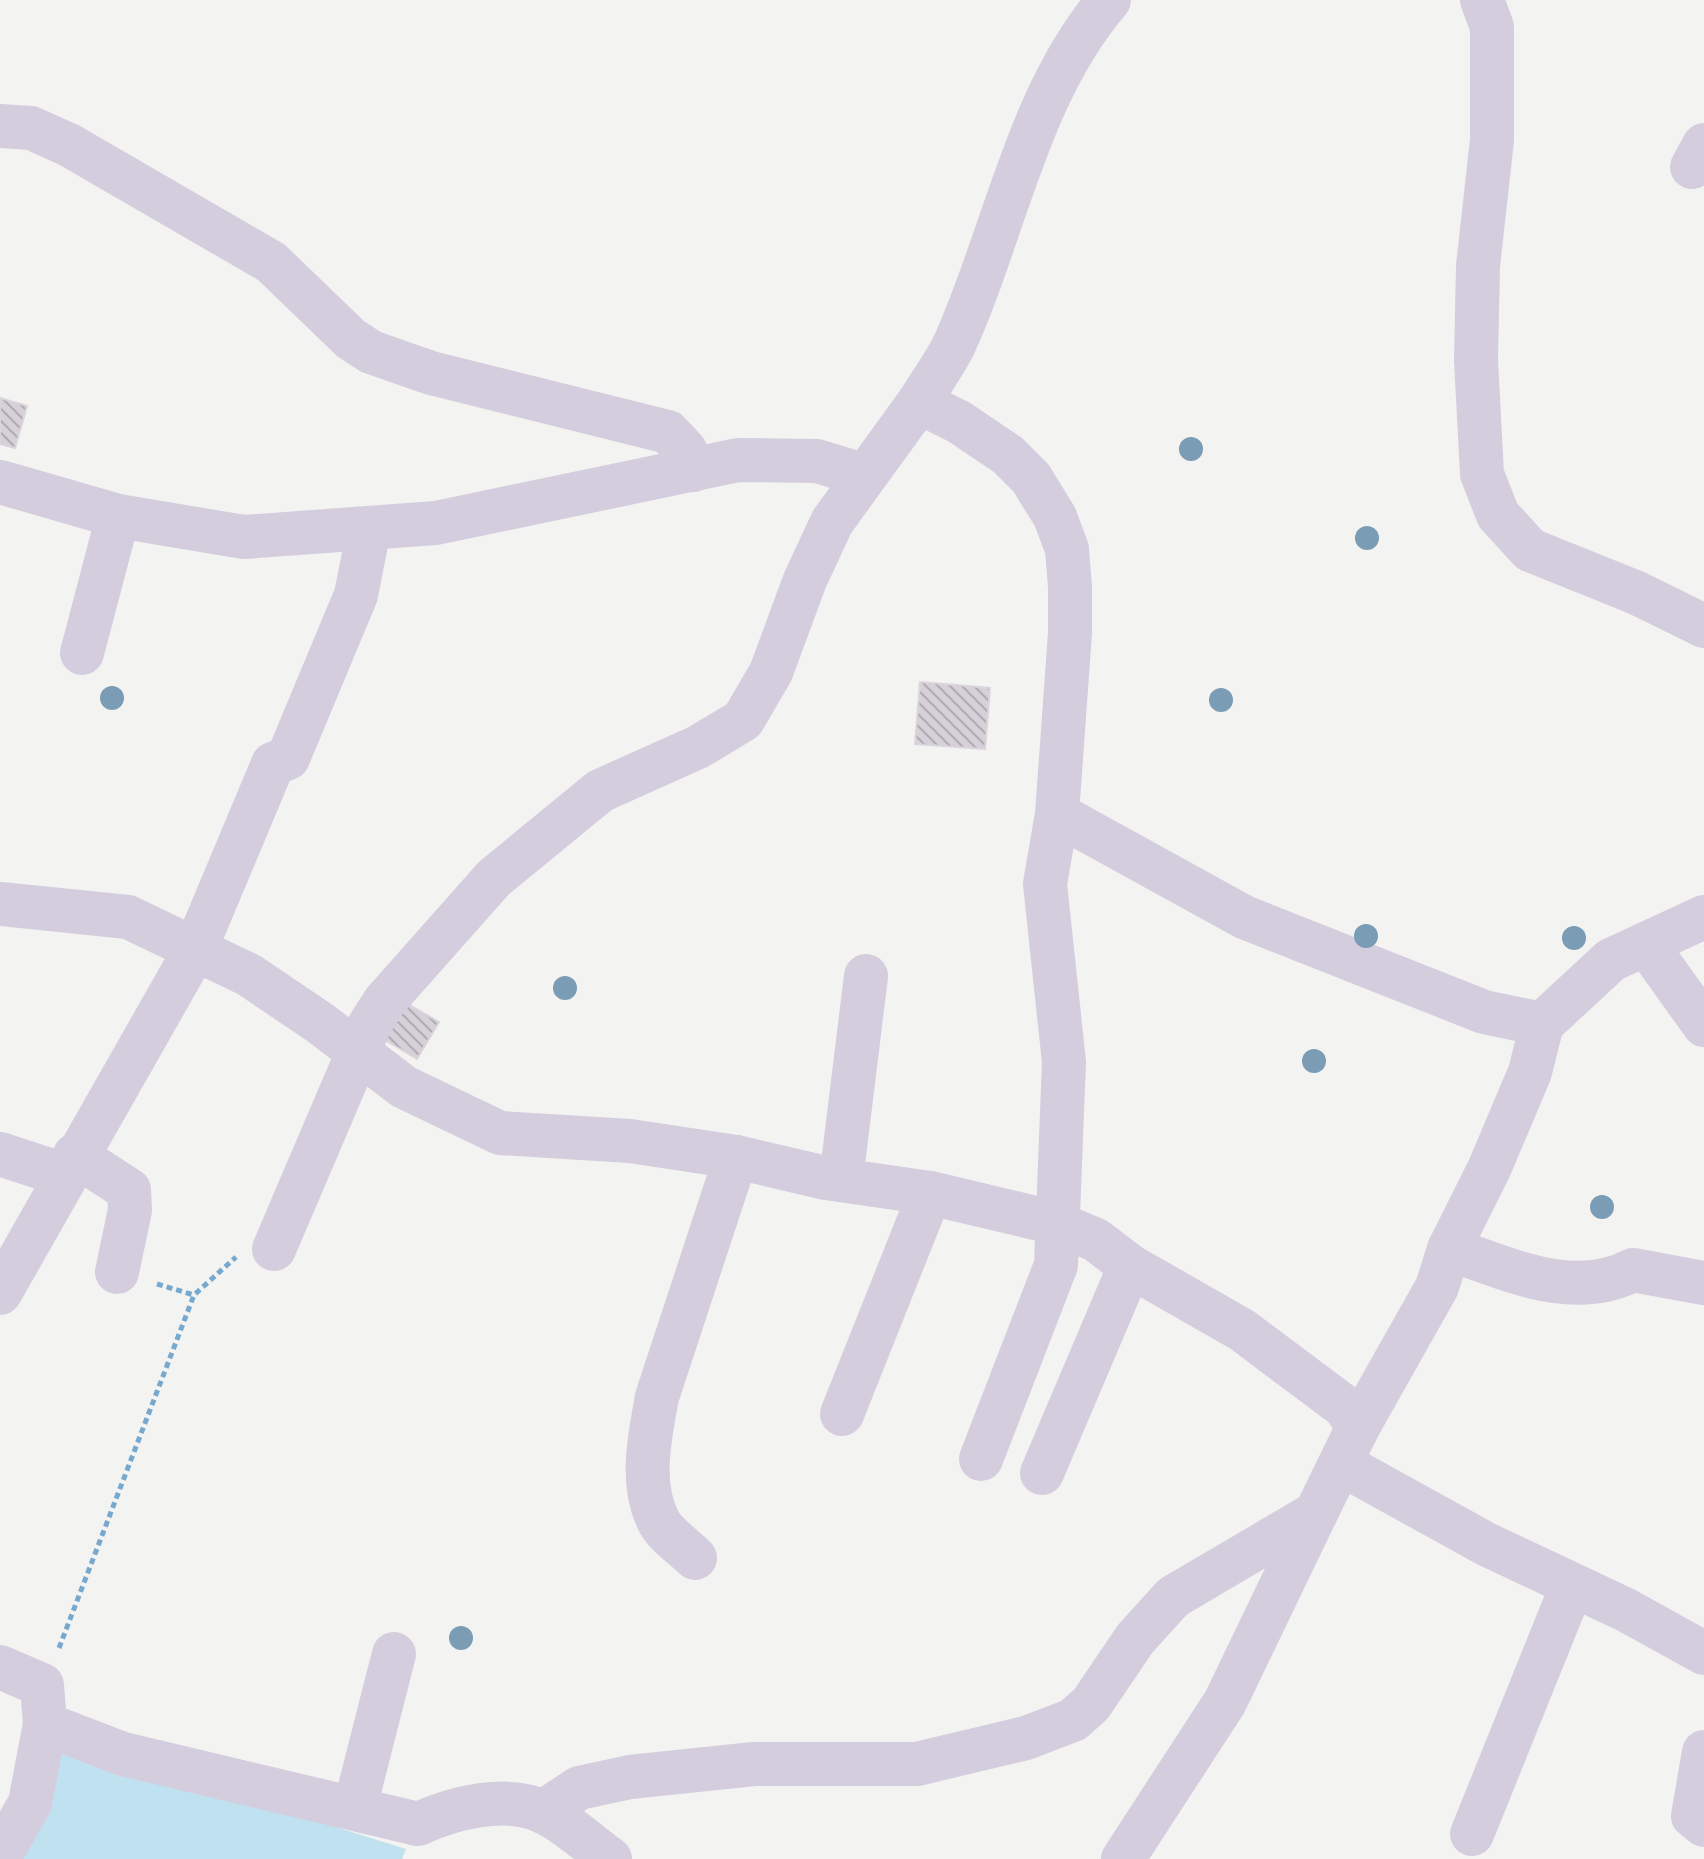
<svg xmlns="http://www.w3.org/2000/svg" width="1704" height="1859" font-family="'Space Grotesk',sans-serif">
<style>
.garden{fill:#c0e1f0}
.building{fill:url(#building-back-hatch);stroke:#dad5dc;stroke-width:2}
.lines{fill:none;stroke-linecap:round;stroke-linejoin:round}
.path{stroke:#77a9cf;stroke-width:5;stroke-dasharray:6 4;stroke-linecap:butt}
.minor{stroke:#d4cdde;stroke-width:44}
.tree{fill:#7a9cb4}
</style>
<defs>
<pattern id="building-back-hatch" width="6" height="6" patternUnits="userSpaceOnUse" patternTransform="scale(2)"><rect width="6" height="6" fill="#d6d0d8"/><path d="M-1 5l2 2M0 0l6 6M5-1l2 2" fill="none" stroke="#b0abb2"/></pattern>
</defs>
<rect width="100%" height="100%" fill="#f3f3f1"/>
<polygon class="garden" points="66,1743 406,1849 402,1859 2,1859"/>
<g class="building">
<polygon points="0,398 27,406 15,448 0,444"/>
<polygon points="920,682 990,688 985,749 915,744"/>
<polygon points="406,1003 439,1022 417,1059 385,1040"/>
</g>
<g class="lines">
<g class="path">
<polyline points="157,1284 194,1295"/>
<polyline points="59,1648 194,1295 236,1257"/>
</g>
<g class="minor">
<polyline points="1482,0 1492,27 1492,140 1478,266 1476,360 1482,474 1498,515 1530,550 1637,593 1704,626"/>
<polyline points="0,126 31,128 69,145 271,262 351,339 371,352 431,373 668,432 685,450 693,470"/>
<polyline points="1692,167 1704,145"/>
<path d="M919,402c11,-18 25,-37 35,-57 51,-112 73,-250 155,-345"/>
<polyline points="0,482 118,516 244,537 436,523 738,460 817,461 863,475"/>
<polyline points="82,653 118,516"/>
<polyline points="1057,814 1244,917 1484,1012 1542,1024 1611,960 1704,917"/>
<polyline points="0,904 128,917 249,975 320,1023 404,1087 500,1133 630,1141 736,1157 826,1178 930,1193 1056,1223 1096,1240 1130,1266 1242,1330 1345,1407 1358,1427"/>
<polyline points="1646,944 1704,1025"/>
<polyline points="0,1154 64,1175"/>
<polyline points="75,1155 129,1190 130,1210 117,1272"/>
<polyline points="841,1180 866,976"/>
<polyline points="274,1249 370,1024 384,1002 494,878 600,791 698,747 743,720 771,672 805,580 832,522 919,402 959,422 1008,455 1031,478 1055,517 1067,549 1070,587 1070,633 1057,814 1045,884 1064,1062 1056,1265 981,1459"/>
<path d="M1449,1249c60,20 124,52 184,21l71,13"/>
<polyline points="0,1293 195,950 273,764 288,758 356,595 369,529"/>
<polyline points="842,1414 930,1193"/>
<polyline points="1343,1465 1486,1544 1626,1610 1704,1653"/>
<polyline points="1042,1473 1130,1266"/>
<path d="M695,1558c-11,-11 -29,-23 -36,-36 -20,-38 -9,-86 -2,-125l79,-240"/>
<path d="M0,1667l42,18 3,39 78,30 295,70c35,-16 88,-30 126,-12 23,11 45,32 66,47"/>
<polyline points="1704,1752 1693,1816 1704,1825"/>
<polyline points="355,1807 394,1654"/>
<polyline points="543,1812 579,1788 630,1777 754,1764 917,1764 1026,1738 1073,1720 1091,1704 1135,1639 1173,1597 1316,1513 1358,1427 1437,1287 1449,1249 1489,1169 1530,1072 1542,1024"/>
<polyline points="1472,1834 1572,1586"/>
<polyline points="0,1856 30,1803 45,1724"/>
<polyline points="1123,1859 1225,1702 1316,1513"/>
</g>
</g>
<g class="tree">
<circle cx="1191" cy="449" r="12"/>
<circle cx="1367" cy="538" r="12"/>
<circle cx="112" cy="698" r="12"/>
<circle cx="1221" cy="700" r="12"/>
<circle cx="1366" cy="936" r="12"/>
<circle cx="1574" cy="938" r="12"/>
<circle cx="565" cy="988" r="12"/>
<circle cx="1314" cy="1061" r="12"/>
<circle cx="1602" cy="1207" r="12"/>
<circle cx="461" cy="1638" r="12"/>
</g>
</svg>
